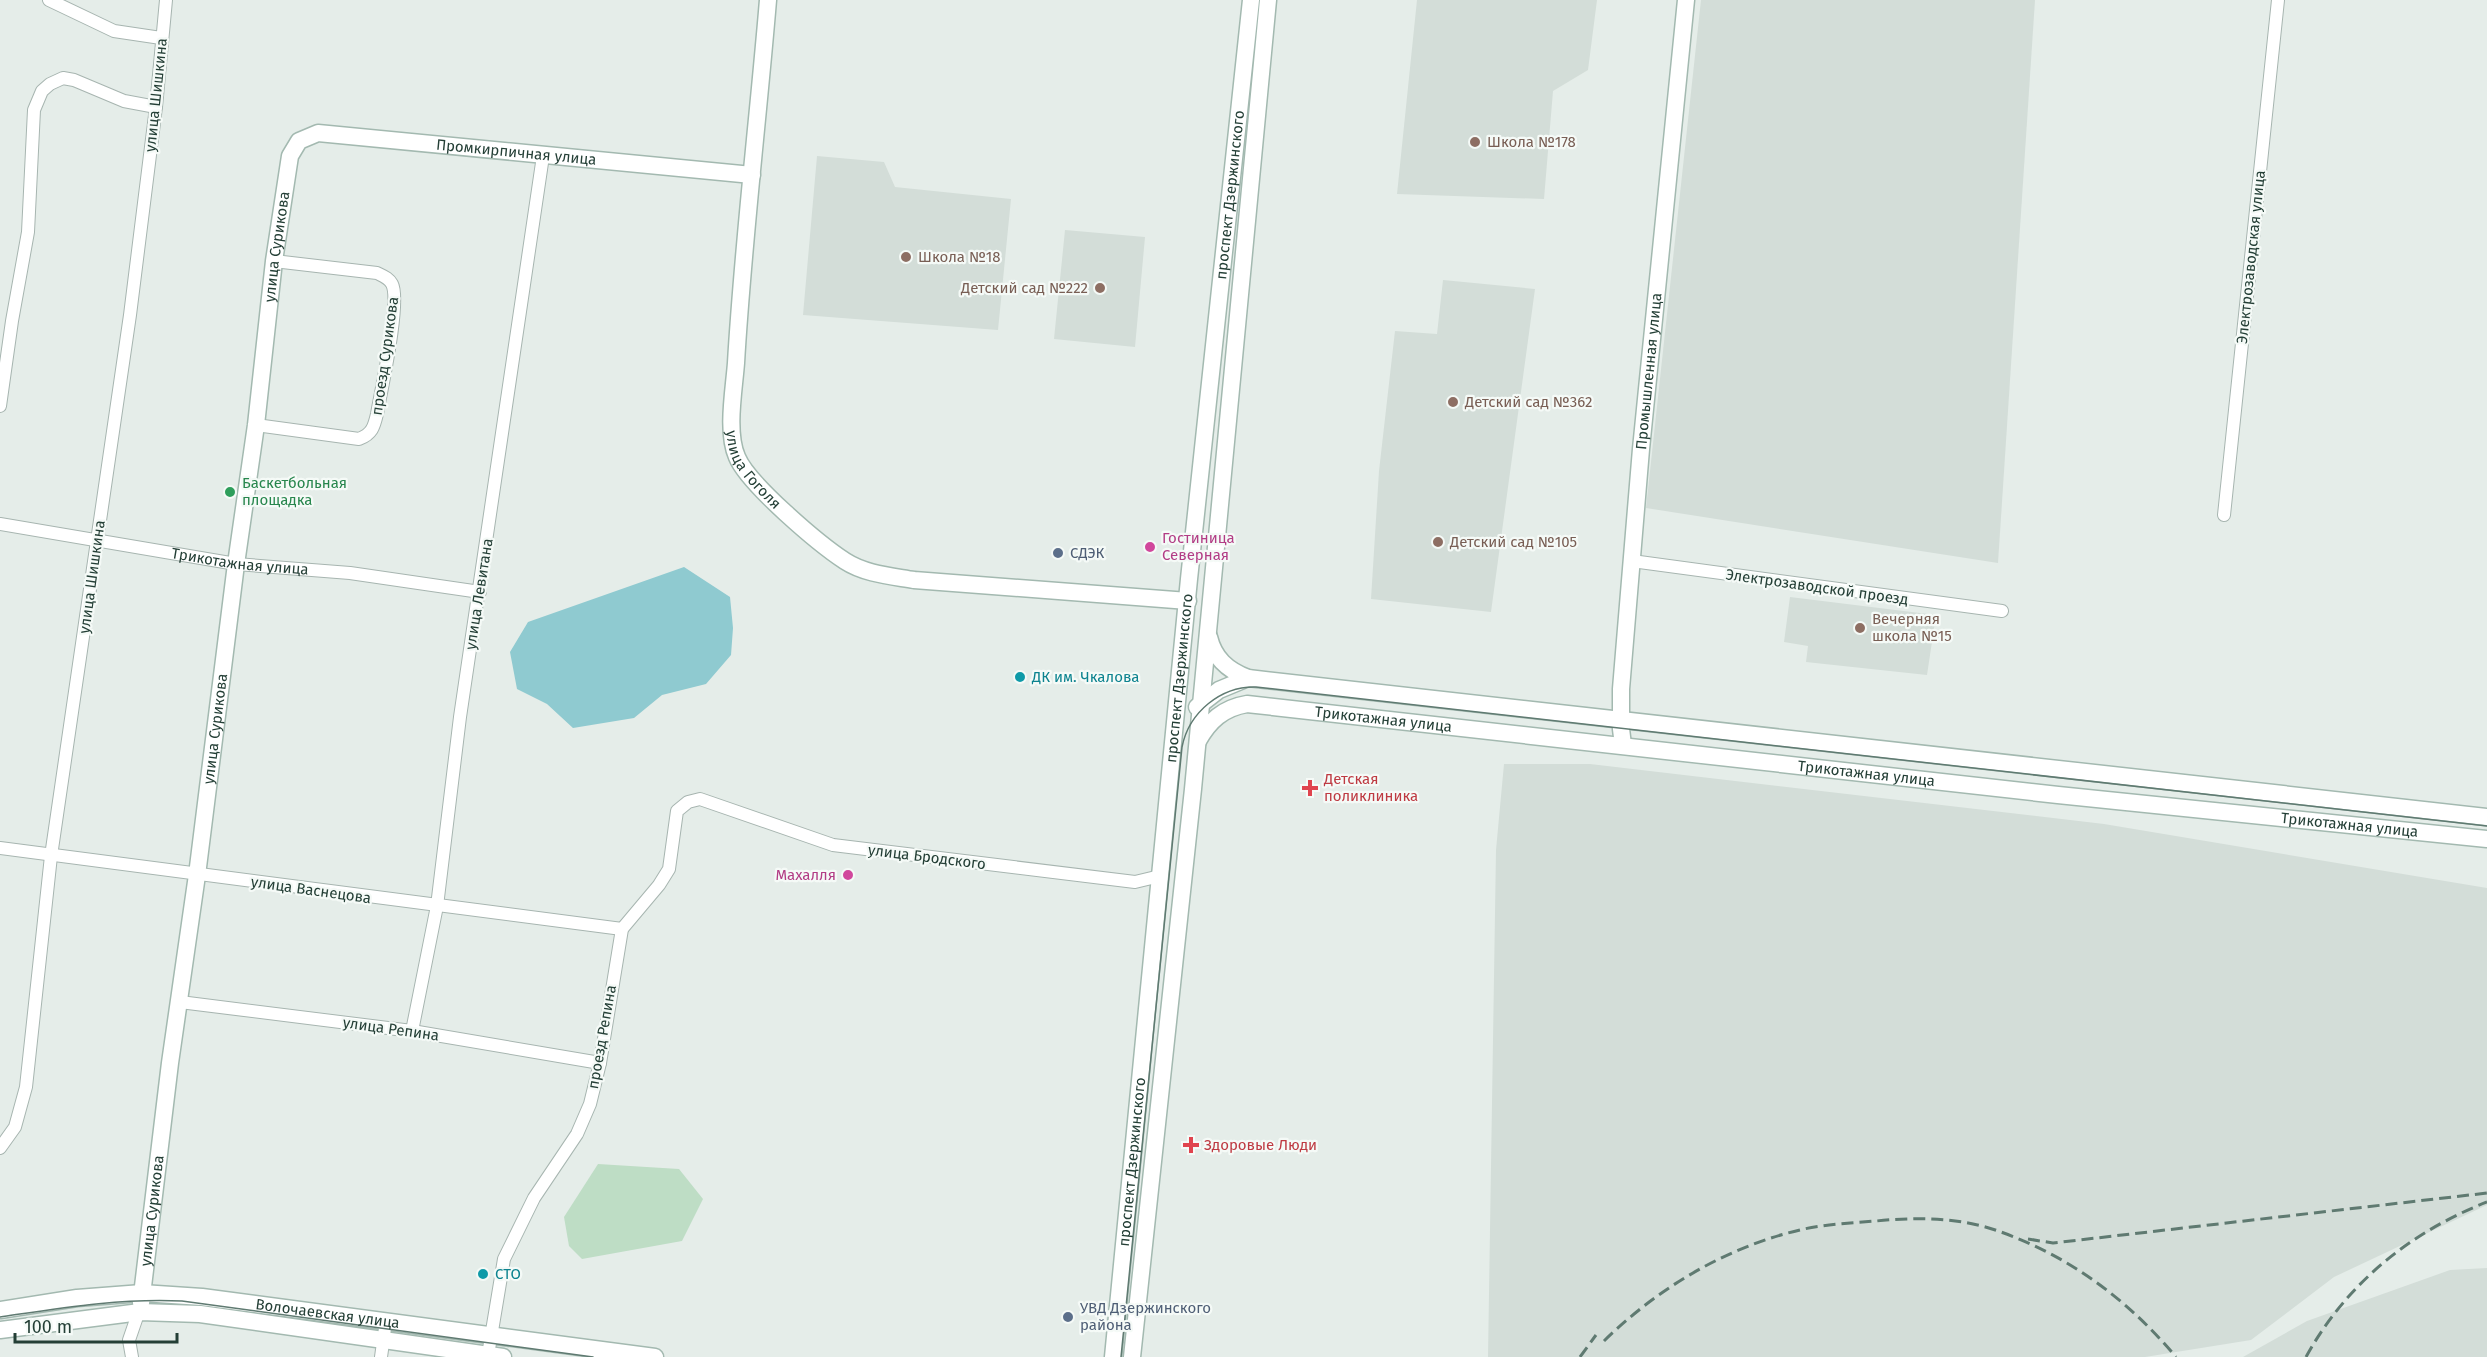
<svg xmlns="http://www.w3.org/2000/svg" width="2487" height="1357" font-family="'Fira Sans',sans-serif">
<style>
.built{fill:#d3ddd8}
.green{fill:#beddc5}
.water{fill:#8fcad0}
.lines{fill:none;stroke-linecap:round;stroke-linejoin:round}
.street-casing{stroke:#a7b5b0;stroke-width:14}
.secondary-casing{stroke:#a3b9b0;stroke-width:19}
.street{stroke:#fff;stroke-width:12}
.secondary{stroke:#fff;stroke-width:16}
.tram{stroke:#5f7a71;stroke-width:1.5}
.rail{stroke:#5f7a71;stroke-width:3;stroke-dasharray:12 6;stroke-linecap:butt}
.education-dot{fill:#8d6e63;stroke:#f5faf7;stroke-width:2}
.leisure-dot{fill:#2e9e5b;stroke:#f5faf7;stroke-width:2}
.hotel-dot{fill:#d1479c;stroke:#f5faf7;stroke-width:2}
.service-dot{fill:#5c6f8a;stroke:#f5faf7;stroke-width:2}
.culture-dot{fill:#0f9aa8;stroke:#f5faf7;stroke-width:2}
.health-dot{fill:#e0444e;stroke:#f5faf7;stroke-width:2}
.labels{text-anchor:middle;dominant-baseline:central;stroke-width:4.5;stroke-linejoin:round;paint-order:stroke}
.street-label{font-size:15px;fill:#243f36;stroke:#f5faf7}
.education-label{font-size:15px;fill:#785e54;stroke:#f5faf7;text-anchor:start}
.leisure-label{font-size:15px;fill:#27864d;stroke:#f5faf7;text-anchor:start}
.hotel-label{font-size:15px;fill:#b23c85;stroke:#f5faf7;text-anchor:start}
.service-label{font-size:15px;fill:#4e5e75;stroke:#f5faf7;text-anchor:start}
.culture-label{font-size:15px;fill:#0d838f;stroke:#f5faf7;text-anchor:start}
.health-label{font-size:15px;fill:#be3a42;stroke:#f5faf7;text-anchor:start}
</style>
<rect width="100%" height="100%" fill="#e5ede9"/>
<g class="built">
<polygon points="1417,0 1597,0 1588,70 1553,91 1544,199 1397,194"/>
<polygon points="1701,0 2035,0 1998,563 1646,508"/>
<polygon points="817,156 884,162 895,187 1011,199 998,330 803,315"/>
<polygon points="1065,230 1145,237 1135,347 1054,339"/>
<polygon points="1443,280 1535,289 1491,612 1371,599 1379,471 1395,331 1437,334"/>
<polygon points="1790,597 1936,615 1927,675 1806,662 1808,646 1784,642"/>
<polygon points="1504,764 1590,764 2104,824 2487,888 2487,1205 2334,1277 2251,1340 2145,1357 1488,1357 1496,850"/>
<polygon points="2487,1268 2487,1357 2243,1357 2307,1321 2450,1270"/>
</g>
<polygon class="green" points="598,1164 679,1169 703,1199 682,1241 582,1259 569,1246 564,1217"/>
<polygon class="water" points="684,567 730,597 733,628 731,655 706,684 662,695 634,718 573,728 547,704 517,689 510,652 528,622"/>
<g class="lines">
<g class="street-casing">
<g id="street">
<polyline points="49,0 114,31 161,38"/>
<polyline points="0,406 12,321 28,232 34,110 42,91 50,84 63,78 74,80 124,101 156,107"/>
<path d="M256,425l103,14c13,-5 15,-12 18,-25 4,-23 24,-113 15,-130 -3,-6 -9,-8 -15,-11l-103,-12"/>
<polyline points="2224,515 2278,0"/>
<path id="s1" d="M0,524l236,40 114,9 130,19"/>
<polyline points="1632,561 2002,611"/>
<polyline points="0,848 622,929"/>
<polyline points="180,1002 412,1031 600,1063"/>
<polyline points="412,1031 437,906 460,717 543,156"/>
<polyline points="0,1148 15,1127 26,1087 51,856 130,315 156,107 166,0"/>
<polyline points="488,1355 504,1259 534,1198 577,1134 590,1104 600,1063 622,929 659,885 669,869 677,811 688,802 700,799 833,845 1135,882 1160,876"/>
<polyline points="132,1357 129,1340 140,1308"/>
<polyline points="381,1357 386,1321"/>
</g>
</g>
<g class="secondary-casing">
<g id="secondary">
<path id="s2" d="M768,0c-10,121 -25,242 -32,363 -2,27 -10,69 1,94 11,27 82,87 108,104 20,13 46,15 69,19l274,21"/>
<path d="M1209,637c5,21 18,33 39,41l1239,139"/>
<polyline points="1197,707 1219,690 1248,678"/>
<path id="s3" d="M1198,741c11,-20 25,-33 49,-37l811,91 429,44"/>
<path id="s4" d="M1623,745l-2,-16v-40l20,-240 45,-449"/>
<path id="s5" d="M141,1303l29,-240 27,-188 39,-311 20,-139 18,-164 16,-105 9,-15 19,-8 434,42"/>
<path id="s6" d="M0,1310l77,-12 65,-5 60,4 453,60"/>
<polyline points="0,1330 140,1312 200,1314 503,1357"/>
<path id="s7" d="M1113,1357l76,-778 62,-579"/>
<polyline points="1132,1357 1193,789 1268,0"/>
</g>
</g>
<use href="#street" class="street"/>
<use href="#secondary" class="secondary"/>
<g class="tram">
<path d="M0,1317c61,-9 120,-19 182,-16l411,56"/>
<path d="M1121,1357l61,-610c7,-35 39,-61 74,-60l1231,139"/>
</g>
<g class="rail">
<polyline points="2028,1239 2053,1243 2487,1193"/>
<path d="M1604,1341c55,-54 124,-95 200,-112 23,-5 48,-6 72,-8 41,-4 85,-4 125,11 70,25 128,69 175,125"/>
<polyline points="1580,1357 1596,1335"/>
<path d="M2306,1357c40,-73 104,-125 181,-155"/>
</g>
</g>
<g class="education-dot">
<circle cx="1475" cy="142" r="6"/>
<circle cx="906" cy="257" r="6"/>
<circle cx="1100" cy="288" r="6"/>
<circle cx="1453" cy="402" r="6"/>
<circle cx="1438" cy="542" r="6"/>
<circle cx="1860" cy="628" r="6"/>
</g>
<circle class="leisure-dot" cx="230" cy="492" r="6"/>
<g class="hotel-dot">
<circle cx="1150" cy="547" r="6"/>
<circle cx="848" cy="875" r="6"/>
</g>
<g class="service-dot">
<circle cx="1058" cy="553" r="6"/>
<circle cx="1068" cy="1317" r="6"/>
</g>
<g class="culture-dot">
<circle cx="1020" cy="677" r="6"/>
<circle cx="483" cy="1274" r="6"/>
</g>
<g class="health-dot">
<path d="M1307 779h6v6h6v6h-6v6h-6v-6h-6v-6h6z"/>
<path d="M1188 1136h6v6h6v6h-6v6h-6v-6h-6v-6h6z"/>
</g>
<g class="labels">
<g class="street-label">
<text transform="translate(156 95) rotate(-84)">улица Шишкина</text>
<text stroke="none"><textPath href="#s5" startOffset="1394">Промкирпичная улица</textPath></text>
<text stroke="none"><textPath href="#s7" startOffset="1168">проспект Дзержинского</textPath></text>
<text stroke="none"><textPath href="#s5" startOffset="1065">улица Сурикова</textPath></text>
<text transform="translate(2251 257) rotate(-84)">Электрозаводская улица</text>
<text transform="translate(385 356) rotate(-82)">проезд Сурикова</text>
<text stroke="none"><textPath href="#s4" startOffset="375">Промышленная улица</textPath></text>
<text stroke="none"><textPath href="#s2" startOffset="478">улица Гоголя</textPath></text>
<text stroke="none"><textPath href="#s1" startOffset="243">Трикотажная улица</textPath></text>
<text transform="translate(92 577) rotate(-82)">улица Шишкина</text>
<text transform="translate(1817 587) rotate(8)">Электрозаводской проезд</text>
<text transform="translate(479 594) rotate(-81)">улица Левитана</text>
<text stroke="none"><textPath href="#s7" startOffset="682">проспект Дзержинского</textPath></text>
<text stroke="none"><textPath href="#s3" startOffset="201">Трикотажная улица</textPath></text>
<text stroke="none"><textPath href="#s5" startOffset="579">улица Сурикова</textPath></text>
<text stroke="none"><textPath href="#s3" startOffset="687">Трикотажная улица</textPath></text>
<text stroke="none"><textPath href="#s3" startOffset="1173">Трикотажная улица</textPath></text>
<text transform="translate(927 857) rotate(7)">улица Бродского</text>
<text transform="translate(311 890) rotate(8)">улица Васнецова</text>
<text transform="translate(391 1029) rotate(8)">улица Репина</text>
<text transform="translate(602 1037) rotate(-80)">проезд Репина</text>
<text stroke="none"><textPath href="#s7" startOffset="196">проспект Дзержинского</textPath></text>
<text stroke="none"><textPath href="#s5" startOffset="93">улица Сурикова</textPath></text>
<text stroke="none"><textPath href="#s6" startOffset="330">Волочаевская улица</textPath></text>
</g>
<g class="education-label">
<text x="1487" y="142">Школа №178</text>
<text x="918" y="257">Школа №18</text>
<text x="1088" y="288" text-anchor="end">Детский сад №222</text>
<text x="1465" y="402">Детский сад №362</text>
<text x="1450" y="542">Детский сад №105</text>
<text x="1872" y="619">Вечерняя<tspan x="1872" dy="17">школа №15</tspan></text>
</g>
<g class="leisure-label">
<text x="242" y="483">Баскетбольная<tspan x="242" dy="17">площадка</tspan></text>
</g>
<g class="hotel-label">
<text x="1162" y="538">Гостиница<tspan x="1162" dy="17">Северная</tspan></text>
<text x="836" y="875" text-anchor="end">Махалля</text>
</g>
<g class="service-label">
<text x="1070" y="553">СДЭК</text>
<text x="1080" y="1308">УВД Дзержинского<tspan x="1080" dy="17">района</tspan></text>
</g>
<g class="culture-label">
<text x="1032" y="677">ДК им. Чкалова</text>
<text x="495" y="1274">СТО</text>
</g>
<g class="health-label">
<text x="1324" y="779">Детская<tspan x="1324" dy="17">поликлиника</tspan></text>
<text x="1204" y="1145">Здоровые Люди</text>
</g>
</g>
<path d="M15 1333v9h162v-9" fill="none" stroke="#243f36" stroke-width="3"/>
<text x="24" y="1333" font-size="18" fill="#243f36" stroke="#f5faf7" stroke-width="4.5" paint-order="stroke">100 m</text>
</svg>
